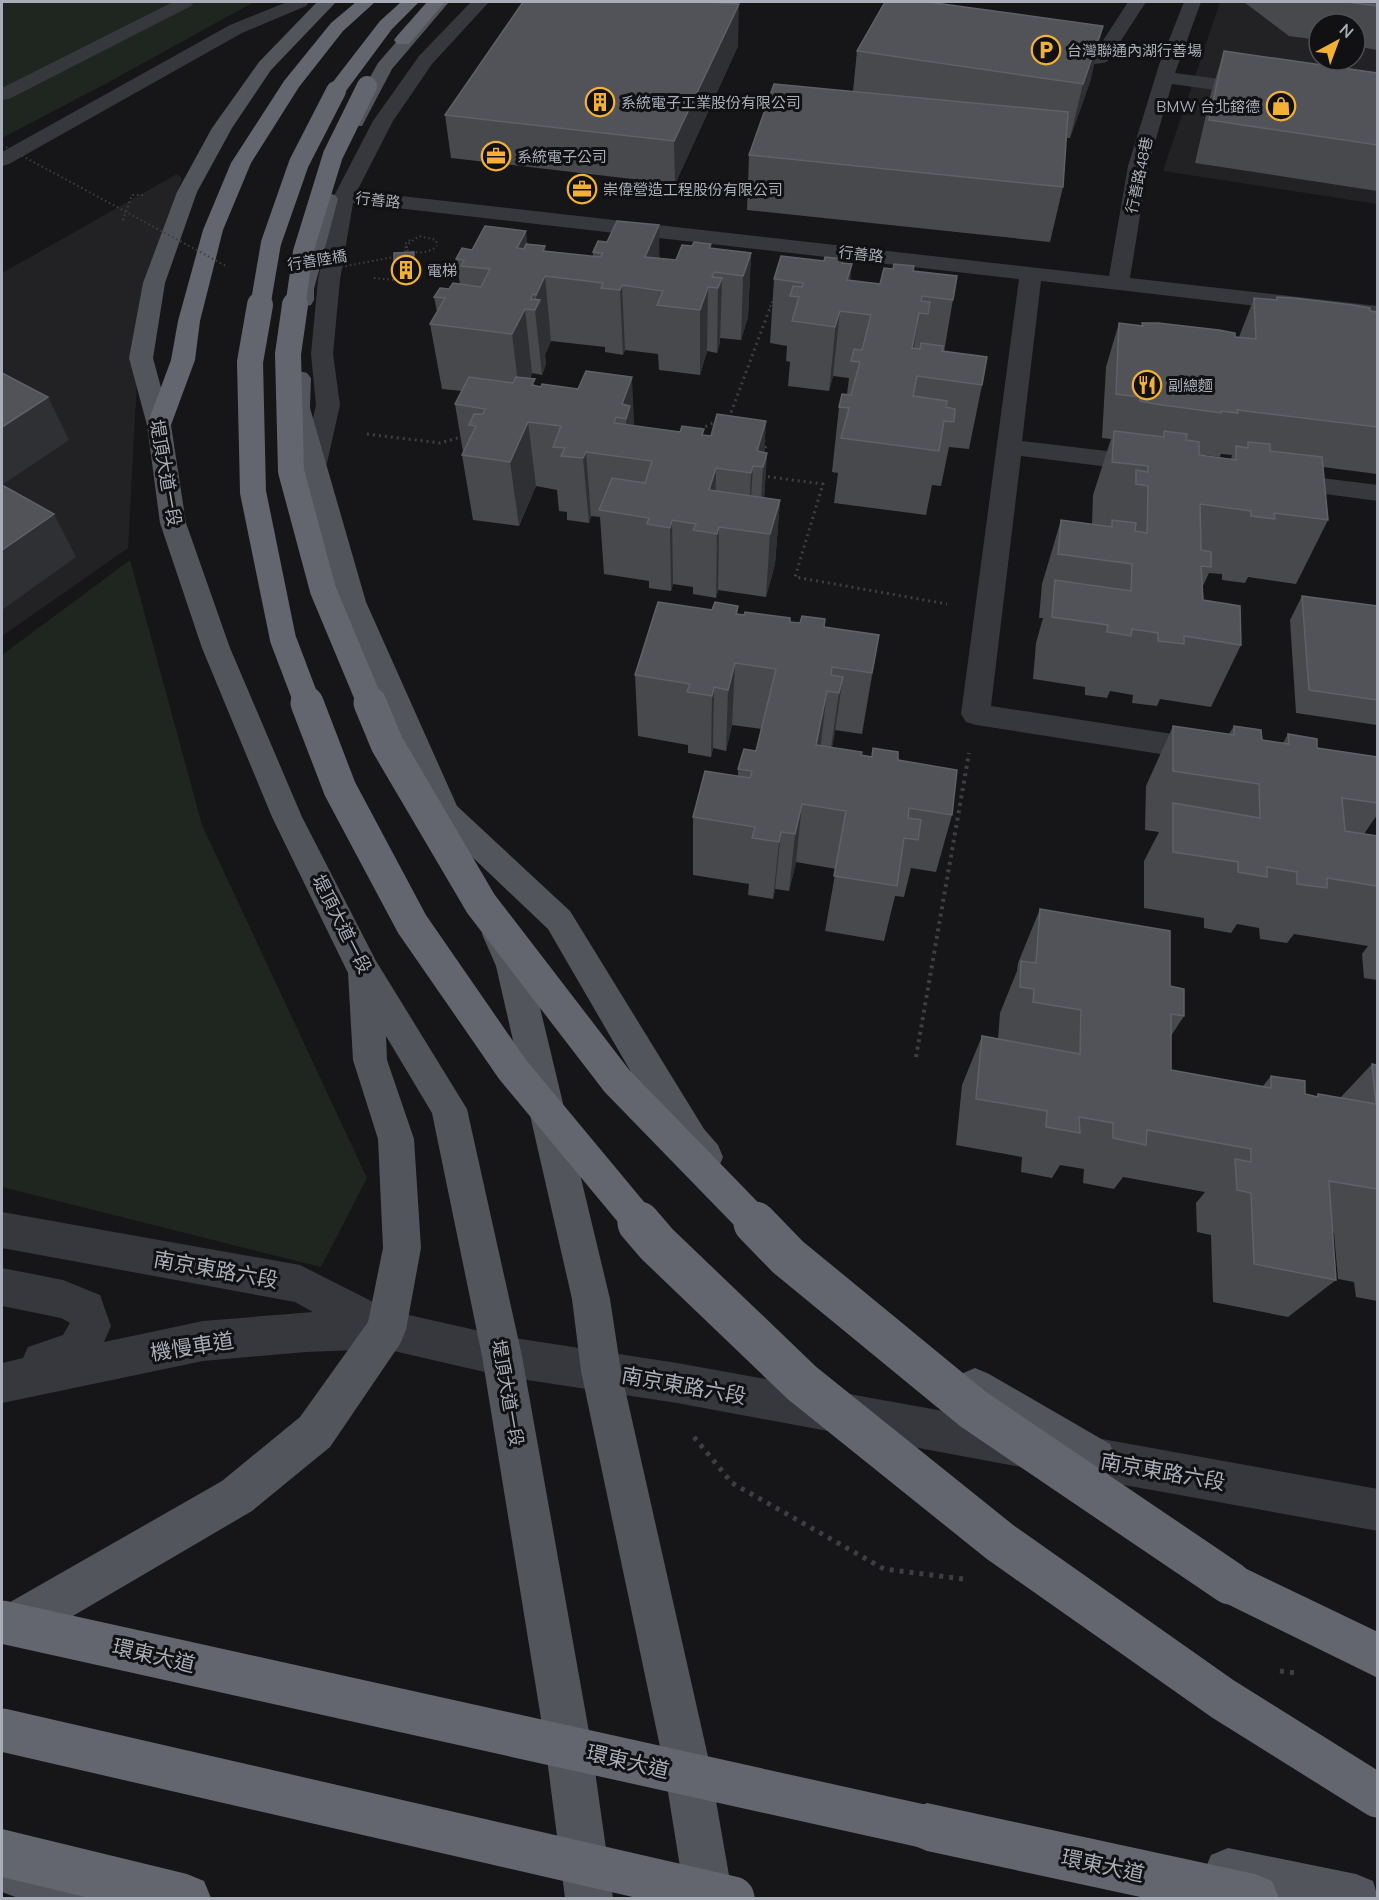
<svg xmlns="http://www.w3.org/2000/svg" width="1379" height="1900" font-family="Mulish,'Noto Sans TC',sans-serif">
<style>
.built{fill:#222225;fill-rule:evenodd}
.green{fill:#1e261f}
.lines{fill:none;stroke-linecap:round;stroke-linejoin:round}
.path-far3{stroke:#3d3f44;stroke-width:2;stroke-dasharray:1.5 3;stroke-linecap:butt}
.path-far2{stroke:#3d3f44;stroke-width:3;stroke-dasharray:2 4;stroke-linecap:butt}
.path-far1{stroke:#3d3f44;stroke-width:4;stroke-dasharray:3 4.5;stroke-linecap:butt}
.path{stroke:#3d3f44;stroke-width:5;stroke-dasharray:4 6;stroke-linecap:butt}
.minor{fill:#37383d;fill-rule:evenodd}
.major{fill:#53555c;fill-rule:evenodd}
.highway{fill:#63666e;fill-rule:evenodd}
.path-bridge{stroke:#3d3f44;stroke-width:2;stroke-dasharray:1.5 3;stroke-linecap:butt}
.highway-bridge-far3{stroke:#63666e;stroke-width:20}
.highway-bridge-far2{stroke:#63666e;stroke-width:26}
.highway-bridge-far1{stroke:#63666e;stroke-width:33}
.highway-bridge{stroke:#63666e;stroke-width:43}
.wall{fill:#47494d;fill-rule:evenodd}
.shaded-wall{fill:#2f3033}
.building{fill:#525359;stroke:#5f6168;stroke-width:1.5}
.labels{text-anchor:middle;dominant-baseline:central;stroke-width:6;stroke-linejoin:round;paint-order:stroke}
.far-poi-label{font-size:15px;fill:#a8adb8;stroke:#111113;text-anchor:start}
.far-street-label{font-size:15px;fill:#a8adb8;stroke:#111113}
.street-label{font-size:18px;fill:#a8adb8;stroke:#111113}
.near-street-label{font-size:21px;fill:#a8adb8;stroke:#111113}
</style>
<rect width="100%" height="100%" fill="#161618"/>
<g class="built">
<path d="M1220,2h157v202l-214,-33zM1319,24h36v36h-36z"/>
<polygon points="177,174 182,178 141,305 128,548 2,636 2,273"/>
</g>
<g class="green">
<polygon points="2,2 254,2 107,83 2,138"/>
<polygon points="130,560 202,825 367,1178 321,1267 2,1187 2,655"/>
</g>
<g class="lines">
<g class="path-far3">
<polyline points="2,3 8,2"/>
<polyline points="123,220 132,195 143,195"/>
<path d="M410,240l-5,4 1,6c12,4 21,4 31,-4"/>
<polyline points="374,278 404,281 405,276"/>
<polyline points="770,307 773,299"/>
</g>
<g class="path-far2">
<polyline points="729,418 771,305"/>
<path d="M715,422c21,2 40,2 51,23 -12,44 -84,33 -82,-1l8,-11z"/>
<polyline points="367,434 440,443 464,436"/>
<polyline points="762,476 823,484 795,577 947,604"/>
</g>
<polyline class="path-far1" points="916,1057 969,753"/>
<g class="path">
<polyline points="694,1437 732,1483 884,1569 963,1579"/>
<polyline points="1280,1671 1296,1673"/>
</g>
<g class="minor">
<polygon points="173,2 194,2 191,6 9,99 2,100 2,88"/>
<polygon points="287,2 309,2 306,6 242,33 9,164 2,166 2,152 230,25"/>
<polygon points="471,2 489,2 432,64 393,121 357,191 1109,276 1128,166 1159,65 1184,2 1201,2 1175,73 1257,84 1264,86 1266,90 1264,94 1257,96 1172,84 1148,166 1130,278 1378,306 1378,320 1041,281 1022,441 1149,456 1158,458 1161,464 1158,470 1149,472 1021,456 991,706 1211,740 1221,743 1226,751 1221,759 1211,762 976,725 966,722 961,714 1019,279 353,203 340,280 333,354 340,405 327,463 324,469 315,471 306,469 303,463 316,405 311,354 318,280 334,196 373,121 419,56"/>
<path d="M1128,2h18l-39,60c-20,5 -44,1 -63,-4l-3,-4 3,-4 6,-1 45,4z"/>
<polygon points="1281,473 1378,485 1378,501 1272,487 1268,481 1272,475"/>
<polygon points="2,1212 300,1265 391,1311 502,1336 677,1363 1021,1425 1036,1431 1042,1446 1036,1461 1021,1467 677,1403 502,1376 385,1349 306,1352 203,1361 2,1403 2,1363 23,1358 28,1347 63,1335 70,1323 61,1318 2,1306 2,1268 63,1280 100,1295 111,1326 104,1342 203,1321 313,1312 295,1302 2,1248"/>
<polygon points="1069,1433 1378,1489 1378,1531 1069,1475 1054,1469 1048,1454 1054,1439"/>
</g>
<g class="major">
<path d="M317,2h19l-65,68 -39,58 -35,64 -32,91 -12,75 18,67 15,98 44,125 72,169 74,144 91,148 55,247 69,387 22,155h-48l-20,-155 -63,-387 -50,-243 -46,-77 1,24 27,79 7,109 -15,82 -6,14 -70,103 -78,64 -215,126 -16,6 -16,-6c-4,-12 -4,-20 0,-32l217,-124 78,-64 68,-95 15,-74 -5,-109 -25,-79 -5,-87 -76,-156 -70,-169 -42,-125 -13,-98 -18,-67 14,-75 34,-91 35,-64 47,-66z"/>
<polygon points="431,2 449,2 392,69 362,126 348,126 345,122 378,63"/>
<polygon points="328,193 335,195 338,199 314,289 314,300 311,305 303,307 295,305 292,300 292,289 318,199 321,195"/>
<polygon points="299,371 307,373 311,378 310,408 366,602 457,806 570,911 704,1129 718,1145 723,1157 718,1169 705,1174 692,1169 678,1153 548,929 467,852 458,855 447,852 338,602 286,408 287,378 291,373"/>
<polygon points="498,920 510,924 530,966 610,1299 621,1371 709,1761 733,1898 685,1898 663,1761 581,1371 572,1299 496,966 482,934 486,924"/>
<polygon points="975,1368 989,1374 1110,1444 1116,1459 1110,1474 1095,1480 1080,1474 961,1402 955,1388 961,1374"/>
<polygon points="2,1844 96,1881 103,1898 18,1898 2,1892"/>
<polygon points="1228,1848 1356,1874 1373,1881 1378,1898 1239,1898 1211,1889 1204,1872 1211,1855"/>
</g>
<g class="highway">
<polygon points="356,2 375,2 343,31 299,87 251,163 223,230 200,321 195,360 171,425 168,430 159,432 150,430 147,425 171,360 178,321 203,230 231,163 284,81 331,23"/>
<polygon points="401,2 419,2 392,29 343,95 329,95 327,91 329,87 380,21"/>
<polygon points="427,2 445,2 409,44 397,44 394,40 397,36"/>
<polygon points="1230,1561 1378,1632 1378,1678 1215,1598 1208,1583 1215,1568"/>
<polygon points="927,1803 1255,1874 1272,1881 1279,1898 1145,1898 927,1851 910,1844 903,1827 910,1810"/>
<polygon points="2,1829 187,1874 204,1881 211,1898 89,1898 2,1877"/>
</g>
<g class="path-bridge">
<polyline points="2,145 228,267"/>
<polyline points="341,267 404,255 408,244 419,236 436,240 437,246"/>
</g>
<g class="highway-bridge-far3">
<polyline points="260,307 271,243 299,163 336,91"/>
<polyline points="295,307 303,252 333,155 367,86"/>
</g>
<g class="highway-bridge-far2">
<polyline points="260,305 250,362 253,492 283,639 308,705"/>
<polyline points="295,305 288,354 291,471 323,590 371,705"/>
</g>
<g class="highway-bridge-far1">
<polyline points="307,703 340,789 412,924 513,1070 641,1224"/>
<polyline points="370,703 387,744 481,904 617,1081 756,1224"/>
</g>
<g class="highway-bridge">
<polyline points="639,1223 657,1244 802,1383 1000,1542 1223,1699 1378,1796"/>
<polyline points="755,1223 788,1257 973,1409 1230,1583"/>
<polyline points="2,1622 927,1827"/>
<polyline points="2,1730 733,1898"/>
</g>
</g>
<g class="wall">
<polygon points="1244,2 1377,2 1377,50 1355,46 1355,24 1319,24 1319,40 1289,36"/>
<polygon points="738,46 675,184 451,158 445,115"/>
<polygon points="857,51 1091,79 1070,138 1066,138 1063,187 1050,242 747,210 749,155 853,91"/>
<polygon points="1224,51 1377,73 1377,191 1195,163 1211,93"/>
<polygon points="527,244 545,251 593,257 593,252 676,260 692,246 711,244 711,248 751,253 748,317 741,340 720,338 720,342 717,353 707,351 700,375 659,370 658,354 625,350 623,355 605,352 605,347 551,341 545,355 546,364 542,375 532,373 530,379 535,386 578,389 586,371 634,426 704,435 767,453 764,498 780,500 775,564 766,597 718,590 716,598 693,594 693,587 673,584 671,591 649,588 649,581 604,574 600,517 591,516 589,523 567,520 567,512 559,511 557,490 536,486 519,526 473,520 462,455 463,452 455,404 462,391 442,389 430,324 437,312 434,297 460,284 456,259 472,250"/>
<polygon points="414,252 416,265 415,275 396,276 394,263"/>
<polygon points="843,263 850,280 880,284 913,271 957,276 944,352 982,385 969,449 949,447 941,486 932,485 926,515 834,503 838,473 832,472 839,407 847,394 849,378 833,376 829,391 788,386 790,362 786,361 787,346 770,343 774,279"/>
<path d="M1277,297l100,15v162l-54,-7 5,53 -32,64 -48,-7 -3,6 -23,-3v-6l-13,-1 -7,15 1,12 38,45 -30,62 -51,-8 -3,7 -25,-3 1,-8 -23,-4 -3,7 -22,-3v-8l-52,-8 3,-36 7,-25h-4l3,-34 19,-64 31,4 1,-29 18,-56 -9,-1 4,-71 13,-44 23,3v-3l97,14 15,-39 22,2zM1221,454l11,1 -1,4 -27,-3 1,-1 15,2z"/>
<polygon points="1302,596 1377,606 1377,725 1296,713 1290,620"/>
<polygon points="738,606 737,614 879,635 862,734 835,730 832,748 861,755 898,760 952,815 936,872 911,868 904,897 895,896 884,941 825,931 836,869 796,862 789,891 775,889 773,899 748,895 749,884 693,875 693,817 738,776 738,769 756,751 762,729 732,725 726,751 713,748 711,757 688,753 688,745 638,736 635,675 712,610"/>
<polygon points="1173,726 1229,734 1234,726 1262,740 1283,743 1288,734 1317,748 1377,757 1377,815 1364,834 1377,836 1377,985 1377,980 1364,978 1362,954 1368,946 1294,934 1287,943 1260,939 1259,928 1237,924 1231,933 1204,928 1204,918 1144,908 1144,861 1159,832 1145,830 1146,786"/>
<polygon points="1040,909 1170,986 1184,1016 1171,1036 1171,1070 1262,1087 1271,1076 1305,1094 1316,1097 1318,1094 1340,1098 1372,1064 1377,1065 1377,1301 1356,1297 1354,1282 1338,1279 1334,1233 1332,1232 1336,1280 1288,1317 1213,1302 1211,1235 1197,1232 1196,1203 1205,1192 1123,1177 1114,1189 1083,1183 1084,1169 1060,1165 1052,1178 1021,1172 1022,1157 956,1145 962,1085 982,1036 998,1039 1000,1013 1017,971 1018,963"/>
</g>
<g class="shaded-wall">
<polygon points="739,4 738,46 675,184 674,141"/>
<polygon points="1103,26 1091,79 1070,138 1083,84"/>
<polygon points="659,225 660,290 645,257"/>
<polygon points="526,231 535,310 537,304 536,295 543,251 545,246 548,276 545,276 551,341 545,355 546,364 542,375 535,310 525,309 532,373 520,399 512,334 517,248"/>
<polygon points="414,252 416,265 415,275 413,263"/>
<polygon points="751,253 748,317 741,340 743,276"/>
<polygon points="843,259 837,321 840,311 833,376 829,391 842,263"/>
<polygon points="852,264 847,312 847,280"/>
<polygon points="722,278 720,342 717,353 718,288"/>
<polygon points="622,285 625,350 623,355 620,290"/>
<polygon points="708,287 707,351 700,375 700,310"/>
<polygon points="922,296 909,377 912,348"/>
<polygon points="632,377 635,442 627,457 626,419 622,404"/>
<polygon points="48,397 69,440 2,485 2,427"/>
<polygon points="766,421 764,464 767,453 763,517 759,532 763,467 757,451"/>
<polygon points="528,422 536,486 519,526 510,462"/>
<polygon points="586,452 591,516 589,523 583,458"/>
<polygon points="753,466 749,531 748,531 751,473"/>
<polygon points="716,468 715,532 709,490"/>
<polygon points="780,500 775,564 766,597 770,534"/>
<polygon points="54,514 76,557 2,610 2,550"/>
<polygon points="672,520 673,584 671,591 670,528"/>
<polygon points="719,527 718,590 716,598 717,534"/>
<polygon points="738,606 732,725 726,751 728,690 736,614"/>
<polygon points="879,635 868,697 862,734"/>
<polygon points="843,677 834,738 830,754 839,693"/>
<polygon points="714,687 713,748 711,757 712,696"/>
<polygon points="827,691 820,752 816,745"/>
<polygon points="802,804 796,862 789,891 795,834"/>
<polygon points="781,832 775,889 773,899 779,842"/>
</g>
<g class="building">
<polygon points="523,2 709,2 739,4 674,141 445,115"/>
<polygon points="885,2 928,2 1103,26 1083,84 857,51"/>
<polygon points="1347,2 1377,2 1377,6"/>
<polygon points="1224,51 1377,73 1377,145 1209,120"/>
<polygon points="774,84 1068,112 1063,187 749,155"/>
<polygon points="617,221 659,225 645,257 676,260 682,245 692,246 694,242 711,244 709,248 751,253 743,276 714,272 712,277 722,278 718,288 708,287 700,310 657,305 663,291 622,285 620,290 601,288 603,283 545,276 536,295 533,294 531,299 540,300 535,310 525,309 512,334 430,324 445,298 434,297 440,288 449,289 453,283 481,287 490,269 461,266 464,260 456,259 462,248 472,250 485,226 526,231 517,248 524,249 526,244 545,246 543,251 600,257 603,253 593,252 598,241 607,242"/>
<polygon points="414,252 413,263 394,263 394,253"/>
<polygon points="781,256 824,261 825,257 843,259 842,263 852,264 847,280 880,284 884,268 893,269 894,264 914,266 913,271 957,276 953,300 922,296 921,301 930,302 928,314 919,313 912,348 920,349 921,343 943,346 942,351 987,357 982,385 917,376 913,396 947,401 946,407 955,409 954,422 944,421 939,451 841,438 849,408 839,407 842,394 851,395 860,362 851,361 854,349 862,350 871,315 840,311 835,327 792,321 799,297 790,296 793,286 802,287 803,283 774,279"/>
<polygon points="1277,297 1293,298 1353,305 1370,308 1370,311 1377,312 1377,427 1237,410 1238,413 1221,411 1221,413 1155,404 1140,401 1140,397 1116,394 1119,323 1143,326 1142,323 1158,323 1219,330 1235,333 1235,337 1256,339 1254,298 1277,300"/>
<polygon points="586,371 632,377 622,404 630,406 626,419 616,417 614,423 680,432 682,426 704,429 702,435 711,436 717,414 766,421 757,451 767,453 763,467 753,466 751,473 716,468 709,490 780,500 770,534 719,527 717,534 693,530 696,524 672,520 670,528 647,524 649,518 599,510 612,478 645,483 652,461 586,452 583,458 561,456 565,448 553,447 561,426 528,422 510,462 462,455 476,426 469,425 474,414 483,414 485,409 455,404 469,377 513,383 516,377 535,379 532,385 541,387 542,384 578,389"/>
<polygon points="2,373 48,397 2,427"/>
<polygon points="1114,431 1164,437 1164,431 1187,434 1186,440 1199,442 1199,455 1236,460 1236,446 1248,448 1248,442 1270,444 1270,451 1322,457 1328,520 1274,513 1275,519 1251,516 1251,511 1200,504 1201,550 1211,552 1211,567 1201,566 1203,600 1240,606 1241,645 1184,636 1184,644 1158,641 1158,633 1132,629 1131,636 1107,632 1108,625 1052,617 1055,580 1131,591 1132,564 1058,554 1061,520 1112,527 1112,520 1136,523 1135,531 1147,533 1148,486 1136,484 1136,470 1148,472 1148,466 1112,462"/>
<polygon points="2,485 54,514 2,550"/>
<polygon points="1302,596 1377,606 1377,700 1309,690"/>
<polygon points="658,602 712,610 715,602 738,606 736,614 744,615 745,612 790,618 790,622 800,623 802,616 825,619 824,627 879,635 872,673 832,667 831,675 843,677 839,693 827,691 816,745 862,752 861,755 872,757 873,748 898,752 898,760 957,770 952,815 909,808 908,818 921,820 918,840 904,838 897,886 834,876 846,811 802,804 795,834 781,832 779,842 752,838 755,827 693,817 705,771 750,778 752,771 738,769 744,749 756,751 776,669 735,663 728,690 714,687 712,696 687,692 690,684 635,675"/>
<polygon points="1173,726 1234,735 1234,726 1261,730 1262,740 1289,744 1288,734 1317,739 1317,748 1377,757 1377,803 1342,798 1345,831 1377,836 1377,886 1327,878 1327,888 1297,884 1297,872 1267,867 1267,877 1238,872 1238,862 1173,852 1173,803 1260,818 1259,784 1173,771"/>
<polygon points="1040,909 1170,931 1170,986 1184,989 1184,1016 1171,1014 1171,1070 1271,1088 1271,1076 1305,1081 1305,1094 1318,1097 1318,1094 1376,1104 1372,1064 1377,1065 1377,1189 1329,1181 1336,1280 1254,1264 1251,1193 1237,1190 1235,1159 1251,1162 1251,1149 1147,1130 1146,1145 1113,1138 1113,1123 1079,1117 1080,1133 1046,1127 1047,1111 976,1099 982,1036 1080,1054 1081,1010 1033,1002 1034,989 1020,987 1021,961 1036,963"/>
</g>
<defs>
<g id="parking-ring" transform="scale(1.5)"><circle r="9.5" fill="#111113" stroke="#f2b134" stroke-width="1.5"/><path d="M-3.5-5.5H1a3.5 3.5 0 0 1 0 7H-1V5.5H-3.5ZM-1-3.4V-.6H.8a1.4 1.4 0 0 0 0-2.8Z" fill="#f2b134"/></g>
<g id="building-ring" transform="scale(1.5)"><circle r="9.5" fill="#111113" stroke="#f2b134" stroke-width="1.5"/><path d="M-4-6H4V6H1V3H-1V6H-4ZM-2.5-4.3h1.7v1.8h-1.7ZM.8-4.3h1.7v1.8H.8ZM-2.5-1h1.7V.8h-1.7ZM.8-1h1.7V.8H.8Z" fill="#f2b134"/></g>
<g id="shop-ring" transform="scale(1.5)"><circle r="9.5" fill="#111113" stroke="#f2b134" stroke-width="1.5"/><path d="M-5-2.5h2.3a2.7 3.5 0 0 1 5.4 0H5L5.5 6h-11ZM-1.5-2.5h3a1.5 2.3 0 0 0-3 0Z" fill="#f2b134"/></g>
<g id="office-ring" transform="scale(1.5)"><circle r="9.5" fill="#111113" stroke="#f2b134" stroke-width="1.5"/><path d="M-6-3h4V-5.5h4V-3h4V5H-6ZM-1-4.5V-3h2v-1.5ZM-6 0V1H6V0Z" fill="#f2b134"/></g>
<g id="restaurant-ring" transform="scale(1.5)"><circle r="9.5" fill="#111113" stroke="#f2b134" stroke-width="1.5"/><path d="M-5-6h1v4h1v-4h1v4h1v-4h1v5L-1.5 .5V6h-2V.5L-5-1ZM5-6V6H3V1.5H1.5Q1.5-4 5-6Z" fill="#f2b134"/></g>
</defs>
<g fill-rule="evenodd">
<use href="#parking-ring" x="1046" y="50"/>
<use href="#building-ring" x="600" y="102"/>
<use href="#shop-ring" x="1281" y="106"/>
<use href="#office-ring" x="496" y="156"/>
<use href="#office-ring" x="582" y="189"/>
<use href="#building-ring" x="406" y="270"/>
<use href="#restaurant-ring" x="1147" y="385"/>
</g>
<g class="labels">
<g class="far-poi-label">
<text x="1067" y="50">台灣聯通內湖行善場</text>
<text x="621" y="102">系統電子工業股份有限公司</text>
<text x="1260" y="106" text-anchor="end">BMW 台北鎔德</text>
<text x="517" y="156">系統電子公司</text>
<text x="603" y="189">崇偉營造工程股份有限公司</text>
<text x="427" y="270">電梯</text>
<text x="1168" y="385">副總麵</text>
</g>
<g class="far-street-label">
<text transform="translate(1139 175) rotate(-78)">行善路48巷</text>
<text transform="translate(378 200) rotate(6)">行善路</text>
<text transform="translate(861 254) rotate(6)">行善路</text>
<text transform="translate(317 260) rotate(-9)">行善陸橋</text>
</g>
<g class="street-label">
<text transform="translate(166 473) rotate(80)">堤頂大道一段</text>
<text transform="translate(342 924) rotate(63)">堤頂大道一段</text>
<text transform="translate(508 1393) rotate(80)">堤頂大道一段</text>
</g>
<g class="near-street-label">
<text transform="translate(216 1269) rotate(10)">南京東路六段</text>
<text transform="translate(192 1346) rotate(-9)">機慢車道</text>
<text transform="translate(684 1385) rotate(10)">南京東路六段</text>
<text transform="translate(1163 1471) rotate(10)">南京東路六段</text>
<text transform="translate(154 1655) rotate(13)">環東大道</text>
<text transform="translate(628 1761) rotate(13)">環東大道</text>
<text transform="translate(1103 1865) rotate(12)">環東大道</text>
</g>
</g>
<rect width="1379" height="1900" fill="none" stroke="#a8adb8" stroke-width="6"/>
<g transform="translate(1337 42) rotate(41)"><circle r="28" fill="#111113" stroke="#4d4f55" stroke-width="1.5"/>
<path d="M0-4.5L10 22L0 15L-10 22Z" fill="#f2b134"/>
<text y="-9" font-size="16" font-weight="bold" text-anchor="middle" fill="#a8adb8">N</text>
</g>
</svg>
